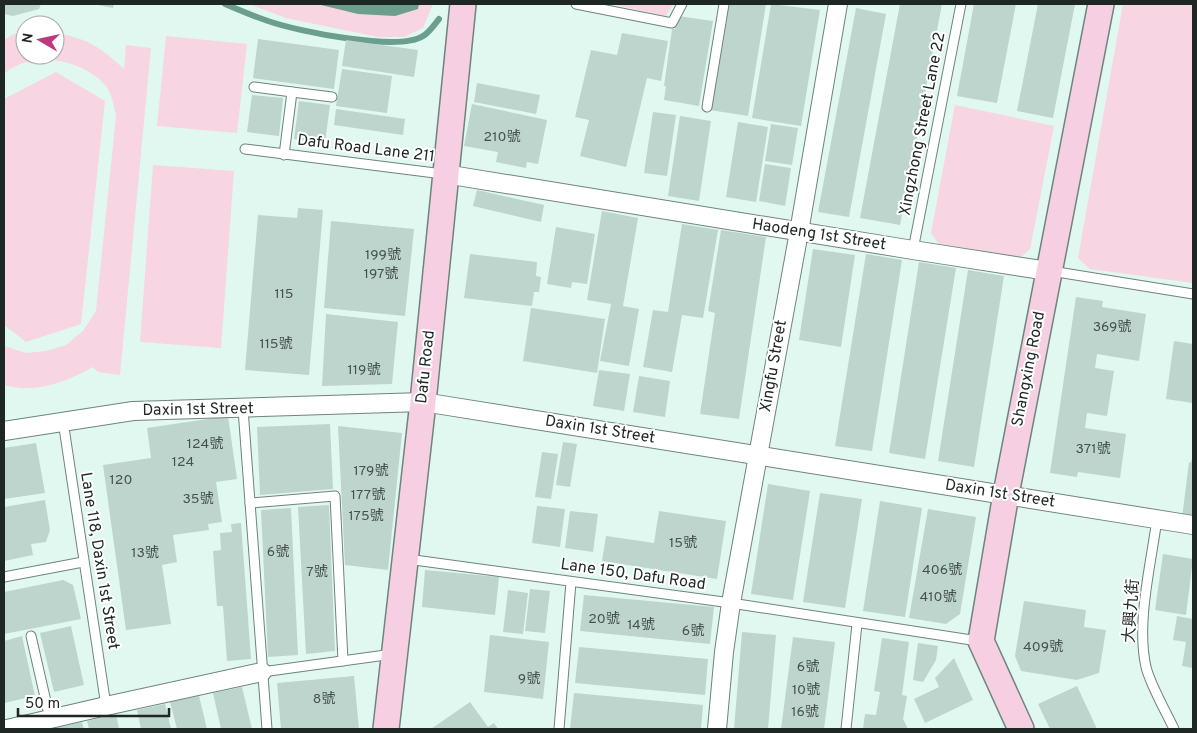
<svg xmlns="http://www.w3.org/2000/svg" width="1197" height="733" font-family="Overpass,'Noto Sans TC',sans-serif">
<style>
.green{fill:#f7d5e2}
.water{fill:#6b9e8f}
.lines{fill:none;stroke-linecap:round;stroke-linejoin:round}
.stream{stroke:#6b9e8f;stroke-width:6}
.building{fill:#bed5cd}
.lane-casing{stroke:#6e847d;stroke-width:11}
.street-casing{stroke:#6e847d;stroke-width:20}
.secondary-casing{stroke:#6e847d;stroke-width:28}
.lane{stroke:#fff;stroke-width:9}
.street{stroke:#fff;stroke-width:18}
.secondary{stroke:#f6d0e2;stroke-width:25}
.labels{text-anchor:middle;dominant-baseline:central;stroke-width:4;stroke-linejoin:round;paint-order:stroke}
.number-label{font-size:14px;fill:#46524e}
.street-label{font-size:16px;fill:#1e2724;stroke:#fff}
</style>
<rect width="100%" height="100%" fill="#e0f8f0"/>
<g class="green">
<polygon points="249,4 433,4 423,28 404,37 378,37 286,18"/>
<polygon points="611,4 673,4 666,16"/>
<polygon points="1123,4 1193,4 1193,283 1090,269 1078,258"/>
<path d="M25,33v22h30v-22c32,5 45,14 69,36l2,-24 25,3 -31,327 -22,-3 -5,-5c-27,15 -58,27 -89,18v-39l22,7 20,-2 20,-6 17,-14 13,-20 20,-195c-2,-10 -4,-22 -10,-30 -22,-27 -76,-37 -102,-12v-34l10,-6z"/>
<polygon points="166,36 247,44 237,133 157,126"/>
<polygon points="56,72 105,101 81,324 26,342 4,325 4,99"/>
<polygon points="955,105 1054,126 1030,249 1021,257 939,244 931,233"/>
<polygon points="153,165 234,171 221,348 140,342"/>
</g>
<polygon class="water" points="317,4 419,4 418,9 395,16 358,14"/>
<g class="lines">
<path class="stream" d="M225,4c14,6 28,12 43,17 28,10 131,31 155,15 6,-3 11,-11 16,-17"/>
</g>
<g class="building">
<polygon points="4,4 41,4 39,9 13,16 4,14"/>
<polygon points="93,4 114,4 113,8"/>
<polygon points="727,4 766,4 748,116 710,110"/>
<polygon points="771,4 820,10 801,126 752,118"/>
<polygon points="900,4 942,4 900,225 860,218"/>
<polygon points="974,4 1016,4 997,103 957,96"/>
<polygon points="1038,4 1075,4 1053,118 1017,111"/>
<polygon points="856,8 886,14 849,217 818,212"/>
<polygon points="678,16 713,21 699,106 664,100 666,86 664,86 672,29 675,29"/>
<polygon points="622,33 668,41 661,81 647,78 626,167 580,156 589,120 575,117 591,50 617,55"/>
<polygon points="258,39 339,50 334,89 253,78"/>
<polygon points="346,40 418,50 414,77 342,66"/>
<polygon points="342,69 392,76 387,113 336,106"/>
<polygon points="477,83 540,95 536,114 474,102"/>
<polygon points="252,95 283,98 279,136 247,132"/>
<polygon points="299,101 330,105 325,143 294,139"/>
<polygon points="472,104 547,120 538,164 527,162 526,168 496,162 498,152 464,146"/>
<polygon points="336,109 405,119 403,135 334,125"/>
<polygon points="653,112 676,115 667,176 644,173"/>
<polygon points="680,116 711,121 699,201 668,196"/>
<polygon points="738,122 768,127 756,202 726,197"/>
<polygon points="771,124 798,128 792,165 765,161"/>
<polygon points="765,164 791,168 785,206 759,201"/>
<polygon points="477,190 544,205 541,222 473,206"/>
<polygon points="298,208 323,210 309,375 245,370 258,215 297,218"/>
<polygon points="602,211 638,218 623,306 639,309 629,366 600,361 611,304 587,300"/>
<polygon points="331,221 414,229 405,316 324,308"/>
<polygon points="682,224 718,230 703,318 682,315 672,372 643,367 653,310 668,312"/>
<polygon points="556,227 595,234 587,284 572,282 571,288 547,284"/>
<polygon points="721,230 766,237 739,419 700,414 715,313 708,311"/>
<polygon points="813,249 855,255 841,347 799,340"/>
<polygon points="470,254 537,262 536,276 541,277 539,292 534,292 532,306 464,298"/>
<polygon points="866,254 902,260 872,451 835,446"/>
<polygon points="919,262 956,268 925,459 889,453"/>
<polygon points="968,270 1004,276 974,467 938,461"/>
<polygon points="1076,297 1103,301 1102,307 1146,314 1139,361 1097,354 1095,368 1114,371 1107,416 1087,413 1085,428 1126,434 1120,478 1078,472 1077,477 1050,473"/>
<polygon points="531,308 605,319 597,373 523,361"/>
<polygon points="326,314 398,322 392,384 322,386"/>
<polygon points="1174,341 1193,344 1193,403 1166,399"/>
<polygon points="599,370 630,374 624,411 593,406"/>
<polygon points="639,376 670,381 665,417 633,412"/>
<polygon points="228,416 237,479 216,482 222,522 208,524 209,530 173,535 177,562 162,565 171,624 126,630 103,465 151,458 147,428"/>
<polygon points="330,424 333,489 260,495 257,427"/>
<polygon points="338,426 402,433 388,570 345,565"/>
<polygon points="563,442 577,444 570,487 556,485"/>
<polygon points="36,443 45,493 4,499 4,448"/>
<polygon points="542,452 558,454 551,499 535,497"/>
<polygon points="1192,458 1193,458 1193,520 1182,518 1189,462 1191,463"/>
<polygon points="768,484 810,491 793,600 751,594"/>
<polygon points="820,493 862,499 845,608 803,602"/>
<polygon points="45,500 50,530 46,542 31,544 33,555 4,561 4,507"/>
<polygon points="880,501 922,508 905,617 863,611"/>
<polygon points="329,505 335,651 306,654 298,507"/>
<polygon points="537,506 565,509 560,547 532,543"/>
<polygon points="291,508 298,655 268,657 261,510"/>
<polygon points="928,509 976,517 960,614 946,624 909,618"/>
<polygon points="570,511 598,514 593,552 565,548"/>
<polygon points="659,511 726,521 717,579 602,561 606,536 654,543"/>
<polygon points="241,523 251,659 227,661 223,606 217,606 213,551 221,550 220,533 232,532 231,524"/>
<polygon points="1163,554 1193,559 1186,615 1155,610"/>
<polygon points="425,570 499,577 495,615 422,607"/>
<polygon points="63,580 73,585 81,619 4,634 4,592"/>
<polygon points="530,589 550,591 545,633 525,631"/>
<polygon points="508,590 528,593 523,634 503,632"/>
<polygon points="584,595 714,607 710,644 580,631"/>
<polygon points="1024,601 1086,610 1084,627 1106,630 1099,673 1077,680 1021,671 1015,656"/>
<polygon points="1177,616 1193,619 1193,668 1182,666 1186,642 1173,640"/>
<polygon points="71,626 84,685 54,692 40,633"/>
<polygon points="742,632 776,635 768,729 734,729"/>
<polygon points="490,635 549,642 543,699 484,692"/>
<polygon points="22,636 35,696 4,703 4,641"/>
<polygon points="793,637 835,642 824,729 781,729"/>
<polygon points="882,638 909,642 902,695 907,696 903,719 908,729 863,729 865,714 876,715 880,692 874,691"/>
<polygon points="918,643 938,646 936,660 923,682 913,680"/>
<polygon points="579,647 708,659 705,695 575,683"/>
<polygon points="954,658 973,700 925,723 914,699 939,687 935,678"/>
<polygon points="354,676 359,729 281,729 277,683"/>
<polygon points="1077,686 1097,729 1050,729 1038,704"/>
<polygon points="242,687 252,729 221,729 213,693"/>
<polygon points="574,693 703,705 701,729 570,729"/>
<polygon points="199,696 207,729 177,729 170,702"/>
<polygon points="470,702 488,727 494,723 498,729 431,729"/>
<polygon points="165,704 171,729 141,729 137,710"/>
<polygon points="116,714 119,729 89,729 87,721"/>
<polygon points="82,722 84,729 54,729 54,728"/>
</g>
<g class="lines">
<g class="lane-casing">
<g id="lane">
<polyline points="576,4 672,23 682,4"/>
<polyline points="254,87 292,92 284,155"/>
<polyline points="292,92 332,97"/>
<polyline points="707,107 724,4"/>
<polyline points="245,149 443,174"/>
<polyline points="913,250 961,4"/>
<polyline points="1051,271 1193,294"/>
<polyline points="243,409 267,729"/>
<polyline points="63,421 106,706"/>
<polyline points="250,503 335,496 343,661"/>
<path d="M1157,519c-6,45 -21,104 -11,148 4,17 20,45 28,62"/>
<polyline points="407,559 731,603 978,641"/>
<polyline points="4,577 83,562"/>
<polyline points="31,636 50,719"/>
<polyline points="262,672 393,654"/>
<polyline points="559,729 571,582"/>
<polyline points="846,729 857,624"/>
</g>
</g>
<g class="street-casing">
<g id="street">
<polyline points="445,174 913,250 1048,271"/>
<polyline points="4,431 133,411 423,402 1193,525"/>
<polyline points="7,729 106,706 262,672"/>
<polyline points="717,729 724,652 731,603 799,232 838,4"/>
</g>
</g>
<g class="secondary-casing">
<g id="secondary">
<polyline points="386,729 423,402 463,4"/>
<polyline points="1021,729 981,641 1006,494 1101,4"/>
</g>
</g>
<use href="#lane" class="lane"/>
<use href="#street" class="street"/>
<use href="#secondary" class="secondary"/>
</g>
<g class="labels">
<g class="number-label">
<text x="502" y="137">210號</text>
<text x="383" y="255">199號</text>
<text x="381" y="274">197號</text>
<text x="284" y="294">115</text>
<text x="1112" y="327">369號</text>
<text x="276" y="344">115號</text>
<text x="364" y="370">119號</text>
<text x="205" y="444">124號</text>
<text x="1093" y="449">371號</text>
<text x="183" y="462">124</text>
<text x="371" y="471">179號</text>
<text x="121" y="480">120</text>
<text x="368" y="495">177號</text>
<text x="198" y="499">35號</text>
<text x="366" y="516">175號</text>
<text x="683" y="543">15號</text>
<text x="278" y="552">6號</text>
<text x="145" y="553">13號</text>
<text x="942" y="570">406號</text>
<text x="317" y="572">7號</text>
<text x="938" y="597">410號</text>
<text x="604" y="619">20號</text>
<text x="641" y="625">14號</text>
<text x="693" y="631">6號</text>
<text x="1043" y="647">409號</text>
<text x="808" y="667">6號</text>
<text x="529" y="679">9號</text>
<text x="806" y="690">10號</text>
<text x="324" y="699">8號</text>
<text x="805" y="712">16號</text>
</g>
<g class="street-label">
<text transform="translate(923 124) rotate(-79)">Xingzhong Street Lane 22</text>
<text transform="translate(366 149) rotate(7)">Dafu Road Lane 211</text>
<text transform="translate(819 235) rotate(9)">Haodeng 1st Street</text>
<text transform="translate(774 366) rotate(-80)">Xingfu Street</text>
<text transform="translate(426 367) rotate(-84)">Dafu Road</text>
<text transform="translate(1029 369) rotate(-79)">Shangxing Road</text>
<text transform="translate(198 410) rotate(-1)">Daxin 1st Street</text>
<text transform="translate(600 430) rotate(9)">Daxin 1st Street</text>
<text transform="translate(1000 494) rotate(9)">Daxin 1st Street</text>
<text transform="translate(99 561) rotate(81)">Lane 118, Daxin 1st Street</text>
<text transform="translate(633 575) rotate(8)">Lane 150, Dafu Road</text>
<text transform="translate(1132 611) rotate(-86)">大興九街</text>
</g>
</g>
<rect width="1197" height="733" fill="none" stroke="#1e2724" stroke-width="10"/>
<g transform="translate(40 40) rotate(279)"><circle r="24" fill="#ffffff" stroke="#a5a9a7"/>
<path d="M0-4L9 19L0 12L-9 19Z" fill="#bd397e"/>
<text y="-8" font-size="14" font-weight="bold" text-anchor="middle" fill="#1e2724">N</text>
</g>
<path d="M18 708v8h151v-8" fill="none" stroke="#1e2724" stroke-width="2.5"/>
<text x="25" y="708" font-size="15" fill="#1e2724" stroke="#ffffff" stroke-width="4" paint-order="stroke">50 m</text>
</svg>
